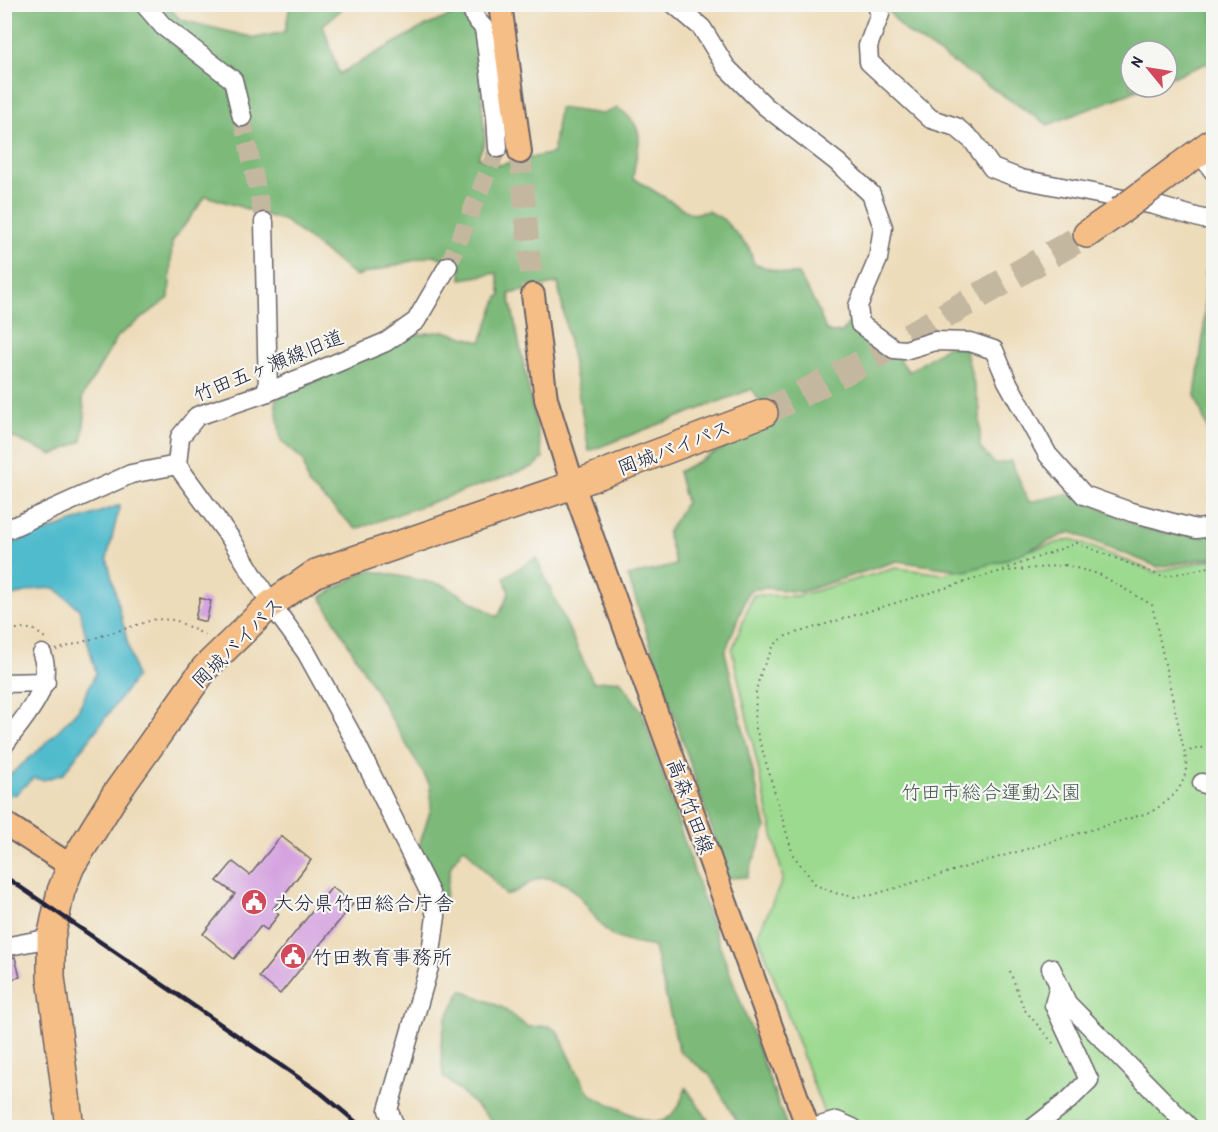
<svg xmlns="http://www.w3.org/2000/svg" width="1218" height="1132" font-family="'Patrick Hand','Klee One',sans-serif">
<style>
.green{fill:#9cda8f;stroke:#5f7e65;stroke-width:1.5}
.forest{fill:#7dba7a;stroke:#506e5a;stroke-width:1.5}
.water{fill:#50bbcc;stroke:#396e84;stroke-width:1.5}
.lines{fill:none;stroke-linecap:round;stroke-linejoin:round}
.stream{stroke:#50bbcc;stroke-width:4.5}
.building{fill:#d5a4e0}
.minor-tunnel{stroke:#c4b7a0;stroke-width:18;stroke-dasharray:18 9;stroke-linecap:butt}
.major-tunnel{stroke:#c4b7a0;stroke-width:22;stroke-dasharray:22 11;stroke-linecap:butt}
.highway-tunnel{stroke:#c4b7a0;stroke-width:27;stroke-dasharray:27 14;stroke-linecap:butt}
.minor-casing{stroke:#696367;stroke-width:21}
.major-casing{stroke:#696367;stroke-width:26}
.highway-casing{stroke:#696367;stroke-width:30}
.path{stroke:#696367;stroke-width:2;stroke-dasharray:1.5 4.5;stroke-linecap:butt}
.minor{stroke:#fff;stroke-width:18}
.major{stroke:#f6be87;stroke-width:22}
.highway{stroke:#f6be87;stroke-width:27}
.rail{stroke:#22223b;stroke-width:4.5}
.highway-bridge-casing{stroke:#696367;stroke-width:30;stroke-linecap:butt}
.highway-bridge{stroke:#f6be87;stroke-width:27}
.labels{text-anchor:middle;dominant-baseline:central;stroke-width:4.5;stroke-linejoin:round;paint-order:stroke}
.street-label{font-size:20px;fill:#22223b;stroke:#f6f6f2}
.park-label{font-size:20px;fill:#475954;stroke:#f6f6f2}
.poi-label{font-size:20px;fill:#22223b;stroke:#f6f6f2;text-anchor:start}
</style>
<rect width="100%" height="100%" fill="#f6f6f2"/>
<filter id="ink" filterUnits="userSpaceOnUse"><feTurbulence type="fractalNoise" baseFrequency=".0167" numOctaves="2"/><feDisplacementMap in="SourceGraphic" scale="12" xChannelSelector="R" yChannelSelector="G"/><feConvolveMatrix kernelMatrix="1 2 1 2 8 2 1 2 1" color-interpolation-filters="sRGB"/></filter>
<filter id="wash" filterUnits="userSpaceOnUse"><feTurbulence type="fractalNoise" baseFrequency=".008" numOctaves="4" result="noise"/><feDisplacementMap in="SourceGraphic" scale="24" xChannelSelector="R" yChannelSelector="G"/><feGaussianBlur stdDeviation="1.35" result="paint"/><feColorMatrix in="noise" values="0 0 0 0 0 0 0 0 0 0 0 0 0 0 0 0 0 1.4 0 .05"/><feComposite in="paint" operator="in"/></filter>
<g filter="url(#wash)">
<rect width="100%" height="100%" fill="#eddcb9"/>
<polygon class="green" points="1071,539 1155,572 1213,559 1213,1127 829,1127 758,934 783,879 732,650 753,595 797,596 896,568 943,574"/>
<g class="forest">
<path d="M5,5h161l15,15 74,18 30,-6 5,-27h48l3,5 -18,15 16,49 84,-47 37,-15 17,23 8,106 -7,16 21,8 54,-12 6,-45 43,6 16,-6c33,22 18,37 15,70l55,34 5,2 15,-3 15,8 26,29 5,16 33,10h11l17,29 11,27 5,3 11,-1 13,-17 34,30 20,27 39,-26 17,2 15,61v39l15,16 16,-3 18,41 43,-9 69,35 36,7 36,-5v27l-55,10 -87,-35 -66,28 -40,11 -68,-10 -96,31 -35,-4 -17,2 -24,62 41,176 -19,49 -19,1 -100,-302 48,-11 -9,-32 19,-31 -8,-30 95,-50 -21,-33 -163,62 -31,-168 -49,11 34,164 -8,8 -179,63 -48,-45 -5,-24 -22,-19 -6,-42 139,-64 30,-4 37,11 17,-45 3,-1 -4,-23 -36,6v-13l-27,-11 -78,21 -71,-55 -79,-25 -34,46 -3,56 -51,38 -36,61 3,19 -3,25 -29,14 -48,-21z"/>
<polygon points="883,5 1213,5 1213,61 1167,79 1167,51 1131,51 1131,87 1146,87 1048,125 905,31"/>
<polygon points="1213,264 1213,444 1195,395 1204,331 1206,271"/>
<path d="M536,558l57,124 27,-2 22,32 66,202 79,213h-43l-10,-10 -24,-42 -31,-24 -25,-104c-14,-3 -33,-5 -45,-14 -23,-20 -27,-49 -61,-55 -14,-3 -28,15 -42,17l-42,-48 -13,18 -6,33 -9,-6 -18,-42 13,-42 -1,-23 -109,-188 47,-27 76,15 54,32 11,-24 -5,-16z"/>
<path d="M462,990l39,17 27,20 21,-1 9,6c7,13 24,54 33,62 7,7 20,11 29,15 35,18 51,22 66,-21l27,39h-216l-3,-5 -51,-46 -2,-33 5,-24z"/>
<polygon points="319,1120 342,1121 351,1127 310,1127"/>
</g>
<polygon class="water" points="120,505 107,558 136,677 63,774 43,780 33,778 15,795 5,788 5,779 40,749 78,710 96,673 79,609 55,588 37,589 5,598 5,546"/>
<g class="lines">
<polyline class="stream" points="4,799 13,790"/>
</g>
<g id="blocks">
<g class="building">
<polygon points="200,598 211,601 206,622 195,619"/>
<polygon points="281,836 311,860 273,909 279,914 267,930 261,926 234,959 203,934 235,894 217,881 233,862 250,875"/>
<polygon points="332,887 353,904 280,994 259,977"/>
<polygon points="15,957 20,977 4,981 4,959"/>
</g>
</g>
</g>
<g filter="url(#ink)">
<use href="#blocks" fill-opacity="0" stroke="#696367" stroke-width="1.5"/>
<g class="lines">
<g class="minor-tunnel">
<polyline points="242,117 264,222"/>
<polyline points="448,266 498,148"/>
</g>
<polyline class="major-tunnel" points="520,152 533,295"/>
<polyline class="highway-tunnel" points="764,413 862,363 1087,234"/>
<g class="minor-casing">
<g id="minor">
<polyline points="144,4 163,26 233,80 242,117"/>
<polyline points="471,4 475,18 484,28 496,117 498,148"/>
<polyline points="674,4 702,28 726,67 765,106 837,162 871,194 883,227 878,259 858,306 860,324 894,349 905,350 935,341 970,342 994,350 1007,381 1048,455 1084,495 1131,512 1196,529 1214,527"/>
<polyline points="876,4 880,14 868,46 869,62 931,119 956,127 973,141 992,168 1021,179 1154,205 1203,219 1214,219"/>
<polyline points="1199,152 1214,172"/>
<polyline points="264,222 268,392"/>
<polyline points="177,465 231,539 271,604 306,652 354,739 430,893 436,916 429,967 388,1110 396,1128"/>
<polyline points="177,465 180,437 197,416 268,392 386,342 416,321 448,266"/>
<polyline points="4,531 131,474 177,465"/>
<polyline points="4,683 46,682"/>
<path d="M4,745c19,-27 51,-57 38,-91"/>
<polyline points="1202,783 1214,787"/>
<polyline points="4,947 51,938"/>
<polyline points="1051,968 1067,1003 1190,1128"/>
<polyline points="813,1128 837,1121 853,1128"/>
<polyline points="1033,1128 1069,1100 1089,1080 1054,1005 1058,989"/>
</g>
</g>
<g class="major-casing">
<g id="major">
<polyline points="500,4 520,152"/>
<polyline points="533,295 546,399 573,485 808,1128"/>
<polyline points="4,823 71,866"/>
</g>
</g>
<g class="highway-casing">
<g id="highway">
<polyline points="1180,166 1214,141"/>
<polyline points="1087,234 1120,211"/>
<polyline points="70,1128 51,977 51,938 61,891 71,866 115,795 205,668 271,604 316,573 573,485 764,413"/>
</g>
</g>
<g class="path">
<path d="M1065,565l34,9 53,31 34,155c2,26 -15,40 -35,52l-279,83 -17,2 -20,-4 -19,-8 -23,-30 -38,-130 1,-35 6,-21 12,-24 12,-9 212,-64z"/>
<polyline points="1003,570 1077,543 1163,577 1214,566"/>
<polyline points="4,629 33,629 45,638"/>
<polyline points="56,650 156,619 175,620 209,637"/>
<polyline points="1184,752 1214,745"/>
<polyline points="4,769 10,761"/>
<polyline points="1010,971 1024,1009 1053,1043"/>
</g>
<use href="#minor" class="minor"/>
<use href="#major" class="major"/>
<use href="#highway" class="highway"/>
<polyline class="rail" points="4,876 321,1093 363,1128"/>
<g class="highway-bridge-casing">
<polyline id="highway-bridge" points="1120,211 1180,166"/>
</g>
<use href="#highway-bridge" class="highway-bridge"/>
</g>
</g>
<defs>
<g id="civic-disc" transform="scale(1.35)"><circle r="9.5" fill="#d1495b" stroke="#f6f6f2"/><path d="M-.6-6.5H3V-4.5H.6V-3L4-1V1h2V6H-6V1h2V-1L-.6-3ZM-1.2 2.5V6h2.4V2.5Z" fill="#fff"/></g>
</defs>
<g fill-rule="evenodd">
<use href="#civic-disc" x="254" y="902"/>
<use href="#civic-disc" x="293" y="956"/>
</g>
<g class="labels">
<g class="street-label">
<text transform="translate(268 365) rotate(-22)">竹田五ヶ瀬線旧道</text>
<text transform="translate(674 447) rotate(-21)">岡城バイパス</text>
<text transform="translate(237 642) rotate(-45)">岡城バイパス</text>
<text transform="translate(691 806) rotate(70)">高森竹田線</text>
</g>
<g class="park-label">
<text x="991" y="791">竹田市総合運動公園</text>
</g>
<g class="poi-label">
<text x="274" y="902">大分県竹田総合庁舎</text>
<text x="312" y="956">竹田教育事務所</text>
</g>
</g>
<rect width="1218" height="1132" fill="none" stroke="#f6f6f2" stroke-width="24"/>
<g transform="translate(1149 69) rotate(300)"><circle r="28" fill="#f6f6f2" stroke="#a1a1a9" stroke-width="1.5"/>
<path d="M0-4.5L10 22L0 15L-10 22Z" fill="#d1495b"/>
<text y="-9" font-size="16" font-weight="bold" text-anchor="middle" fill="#22223b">N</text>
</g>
</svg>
